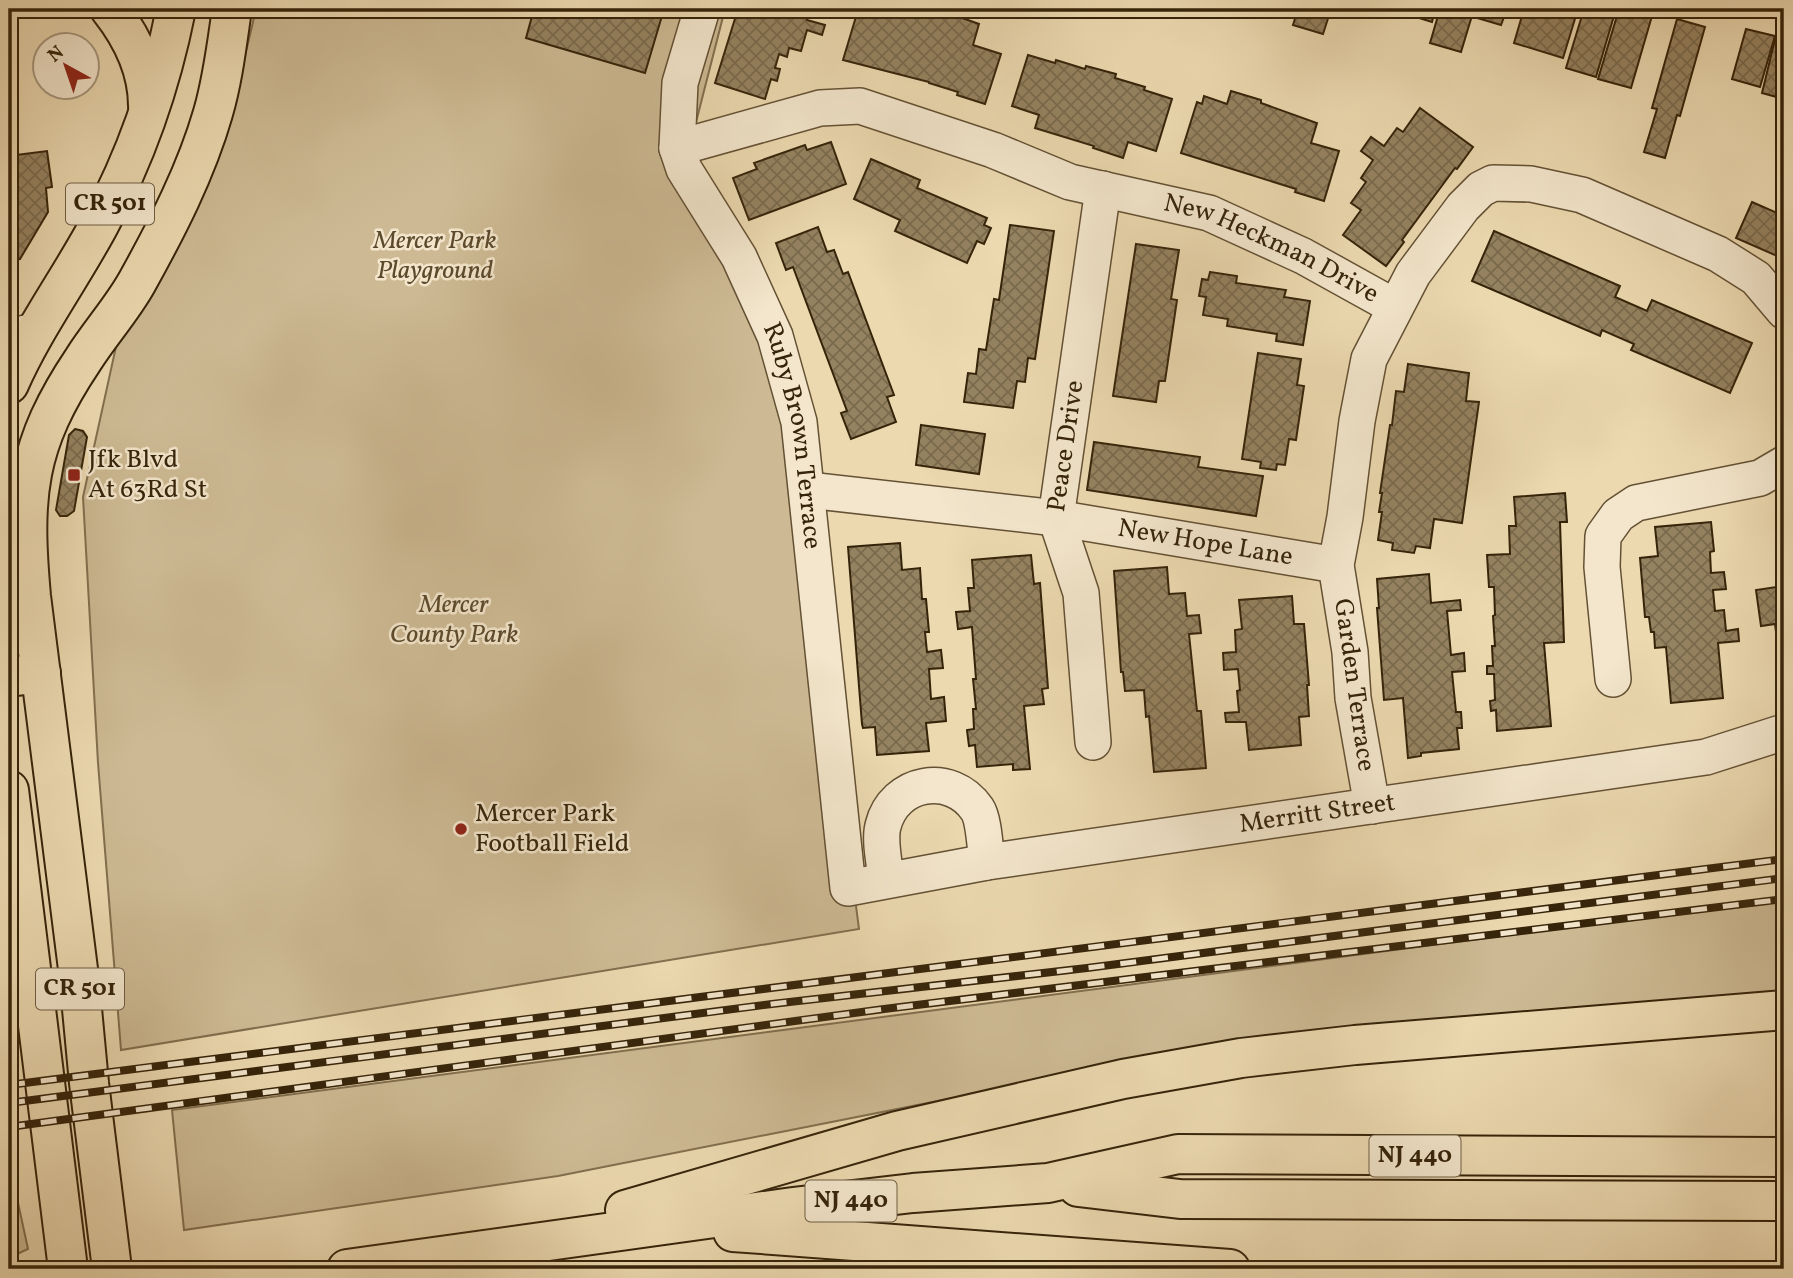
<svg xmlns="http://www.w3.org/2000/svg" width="1793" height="1278" font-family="Vollkorn,serif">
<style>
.green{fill:#cdba94;stroke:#826f4f;stroke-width:2}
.building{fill:url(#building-cross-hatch);stroke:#36240a;stroke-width:2}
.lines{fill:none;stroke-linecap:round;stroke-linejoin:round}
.lane-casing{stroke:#645134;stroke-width:21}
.street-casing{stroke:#645134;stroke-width:38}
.primary-casing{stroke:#36240a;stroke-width:42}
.highway-casing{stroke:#36240a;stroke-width:42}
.lane{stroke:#f3e6cc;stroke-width:18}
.street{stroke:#f3e6cc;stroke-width:35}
.primary{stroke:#ecd9b0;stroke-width:38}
.highway{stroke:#ecd9b0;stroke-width:38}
.rail-casing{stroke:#36240a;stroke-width:8}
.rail{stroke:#f3e6cc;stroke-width:5;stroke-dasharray:16;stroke-linecap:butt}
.poi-dot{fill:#8f2418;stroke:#f3e6cc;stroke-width:2.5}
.labels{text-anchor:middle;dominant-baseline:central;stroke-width:5;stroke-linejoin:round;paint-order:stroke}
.shield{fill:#f3e6cc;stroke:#6f5e44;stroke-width:2}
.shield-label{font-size:24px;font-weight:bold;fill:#36240a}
.park-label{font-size:26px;font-style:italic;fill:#5c4a2c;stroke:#f3e6cc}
.street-label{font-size:26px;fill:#36240a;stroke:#f3e6cc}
.poi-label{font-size:26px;fill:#36240a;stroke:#f3e6cc;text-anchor:start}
</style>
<defs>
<pattern id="building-cross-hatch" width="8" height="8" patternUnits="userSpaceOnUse" patternTransform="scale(1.75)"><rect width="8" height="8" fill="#958260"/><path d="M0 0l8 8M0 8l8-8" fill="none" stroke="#7a6a4d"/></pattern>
</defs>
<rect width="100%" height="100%" fill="#ecd9b0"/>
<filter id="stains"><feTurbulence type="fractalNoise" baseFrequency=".00286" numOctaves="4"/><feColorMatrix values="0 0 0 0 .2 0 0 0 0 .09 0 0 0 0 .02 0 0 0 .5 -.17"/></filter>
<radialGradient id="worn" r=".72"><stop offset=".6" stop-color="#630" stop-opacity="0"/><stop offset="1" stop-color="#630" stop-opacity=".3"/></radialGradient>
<g class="green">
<polygon points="256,9 725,9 684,169 786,365 859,929 121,1050 98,763 83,497 117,342 237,90"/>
<polygon points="1784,899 1784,990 1221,1045 558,1176 184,1230 172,1110"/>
<polygon points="9,1161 28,1249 9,1258"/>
</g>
<g class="building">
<polygon points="534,9 664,9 645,73 526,38"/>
<polygon points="738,9 811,9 807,20 825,25 822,35 807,30 801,51 789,48 787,57 779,54 775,68 780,69 777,81 771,79 765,99 715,83"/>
<polygon points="888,9 937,9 979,24 973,45 1001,54 985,104 957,95 958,92 929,83 929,82 843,60 858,10 885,18"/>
<polygon points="1298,9 1331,9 1323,34 1293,25"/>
<polygon points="1404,9 1435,9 1432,22 1403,13"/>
<polygon points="1440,9 1474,9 1461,52 1430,43"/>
<polygon points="1477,9 1507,9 1501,25 1474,17"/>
<polygon points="1524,9 1578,9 1563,58 1514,43"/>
<polygon points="1584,9 1616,9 1596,77 1566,68"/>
<polygon points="1619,9 1628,9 1652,16 1631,88 1598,79"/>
<polygon points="1677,19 1705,27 1680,116 1677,115 1665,158 1644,152 1657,109 1652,108"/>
<polygon points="1746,29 1775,36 1760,87 1732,79"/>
<polygon points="1775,39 1784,42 1784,99 1762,93"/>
<polygon points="1028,55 1055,63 1056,60 1085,69 1086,66 1116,74 1115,78 1145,87 1144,90 1172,99 1156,151 1128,142 1123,158 1093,148 1094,146 1035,128 1039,115 1012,106"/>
<polygon points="1231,91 1261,100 1261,103 1317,123 1311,143 1339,151 1324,201 1295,192 1296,189 1181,153 1197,102 1202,104 1204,96 1227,104"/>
<polygon points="1420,108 1473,147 1457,169 1455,168 1402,240 1404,242 1386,266 1343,235 1361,210 1351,203 1366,182 1361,178 1373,160 1361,151 1371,137 1384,146 1397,128 1403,132"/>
<polygon points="831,142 846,184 749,220 733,178 757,169 754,163 805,145 807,150"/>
<polygon points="47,151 52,187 46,188 48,212 20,259 9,260 9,156"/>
<polygon points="871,159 920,180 917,188 987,218 984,225 991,228 984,244 977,241 967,263 895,231 900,220 854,199"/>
<polygon points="1752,202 1784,216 1784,259 1736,238"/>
<polygon points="1010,225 1054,231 1035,359 1028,358 1025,382 1017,381 1013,408 964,402 968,373 976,374 979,349 986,350 994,299 999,300"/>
<polygon points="818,227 827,252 834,250 843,274 848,272 894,395 887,397 896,422 851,439 841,413 847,411 793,267 786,270 776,243"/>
<polygon points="1494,231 1620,286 1615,297 1647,311 1652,300 1752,343 1730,393 1631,350 1634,344 1602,330 1600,336 1472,281"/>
<polygon points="1136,244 1179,250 1171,299 1177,300 1165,381 1159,381 1156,402 1113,396"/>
<polygon points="1210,272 1237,276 1236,283 1286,290 1284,297 1310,301 1303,345 1276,341 1277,334 1227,326 1228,319 1203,315 1206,297 1199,296 1202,279 1208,280"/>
<polygon points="1258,353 1301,359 1297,385 1304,386 1296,440 1289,439 1285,465 1277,464 1276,470 1260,468 1261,462 1242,459"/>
<polygon points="1408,364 1469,373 1466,401 1479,402 1462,523 1434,519 1430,548 1416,546 1414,553 1392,550 1393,543 1378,540 1382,512 1379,512 1382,493 1380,493 1390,425 1392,425 1396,391 1404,392"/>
<polygon points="921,425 985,434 979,474 916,465"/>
<polygon points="75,429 83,431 87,437 74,511 67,516 60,516 56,510 69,435"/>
<polygon points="1094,442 1200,457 1198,467 1263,476 1256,516 1087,490"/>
<polygon points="1565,493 1567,522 1560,522 1564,642 1544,643 1551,726 1497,731 1496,710 1491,711 1490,701 1495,700 1494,674 1487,674 1487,666 1493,666 1492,646 1495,646 1493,616 1495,615 1494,587 1489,587 1487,555 1510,554 1509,526 1516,526 1514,497"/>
<polygon points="1711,522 1714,551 1710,552 1711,573 1724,572 1726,589 1713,590 1715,611 1724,610 1726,631 1738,629 1739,641 1718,643 1723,698 1671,703 1666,647 1655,648 1654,632 1651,632 1649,617 1645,617 1640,558 1658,556 1655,527"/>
<polygon points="900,543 902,570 920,568 922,599 926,599 929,632 925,632 927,652 941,650 943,668 929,669 931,699 944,697 946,721 926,723 929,751 877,755 875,727 863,728 862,724 848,547"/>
<polygon points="1031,555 1034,584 1040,583 1048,688 1042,689 1044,704 1024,706 1030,769 1013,770 1013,764 977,767 975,745 969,746 967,730 974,729 973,709 976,709 973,679 976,679 972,627 958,629 956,612 970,611 968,588 974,588 972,560"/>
<polygon points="1167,567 1169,594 1185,593 1187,616 1199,615 1201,633 1189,634 1197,711 1201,711 1206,768 1154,772 1149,716 1146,717 1144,690 1125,691 1123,672 1121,672 1114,571"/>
<polygon points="1429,574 1431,603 1460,600 1461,610 1447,611 1451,655 1464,653 1465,671 1452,672 1456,712 1461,712 1462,728 1457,728 1459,749 1421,753 1421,756 1408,758 1403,698 1384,700 1377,608 1379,608 1377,579"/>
<polygon points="1784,586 1784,654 1779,655 1775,624 1761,626 1756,590"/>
<polygon points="1292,596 1294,624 1304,624 1309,685 1307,685 1309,716 1299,717 1301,745 1249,750 1246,722 1226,722 1225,713 1239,712 1237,691 1240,690 1238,669 1224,670 1223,653 1236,652 1235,630 1242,629 1239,600"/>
</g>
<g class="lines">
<g class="lane-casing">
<polyline id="lane" points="9,328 40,321"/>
</g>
<g class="street-casing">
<g id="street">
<path id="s1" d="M702,9l-22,74 -3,65 7,21 55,88 36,79 24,86 49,466 139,-26 719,-105 78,-25"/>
<path id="s2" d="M677,148l143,-40 40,-2 133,44 77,32 139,31 94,43 92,51"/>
<path id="s3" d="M808,490l248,28 280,47"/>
<polyline points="1613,679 1602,567 1603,536 1618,515 1636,503 1760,478 1784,464"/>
<path id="s4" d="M1093,742l-12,-149 -25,-75 47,-329"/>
<polyline points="1372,806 1353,698 1350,652 1336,565 1345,517 1357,421 1369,359 1413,274 1463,207 1481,189 1493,183 1531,184 1582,195 1718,254 1756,278 1784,311"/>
<path d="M886,880c-1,-16 -7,-39 -3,-54 11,-45 68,-55 94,-17 7,10 8,39 10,53"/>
</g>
</g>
<g class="primary-casing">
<g id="primary">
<path d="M110,9c22,28 38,61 38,97"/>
<path d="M9,384c24,-55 61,-105 90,-159 37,-68 62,-140 77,-216"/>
<polyline points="9,677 41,673"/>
<polyline points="9,790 68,1269"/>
<path d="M112,1269l-23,-186 -10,-106 -48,-381c-9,-100 -5,-151 52,-236 17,-27 39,-51 54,-78 30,-54 59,-110 76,-169 10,-34 14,-70 19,-104"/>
</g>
</g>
<g class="highway-casing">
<g id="highway">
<polyline points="1078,1187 1180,1199 1784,1201"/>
<polyline points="625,1210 897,1131 1123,1079 1241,1058 1355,1045 1784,1010"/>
<polyline points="733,1232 1230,1269"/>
<polyline points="347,1269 793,1207 913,1193 1048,1183 1178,1154 1784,1157"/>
</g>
</g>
<use href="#lane" class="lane"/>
<use href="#street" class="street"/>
<use href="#primary" class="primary"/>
<use href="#highway" class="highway"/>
<g class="rail-casing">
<g id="rail">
<polyline points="9,1085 1784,859"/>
<polyline points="9,1103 772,1004 1087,968 1784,878"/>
<polyline points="9,1127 884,1009 1784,899"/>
</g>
</g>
<use href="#rail" class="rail"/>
</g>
<g class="poi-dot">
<rect x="67" y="468" width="14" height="14" rx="3.5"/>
<circle cx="461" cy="829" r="7"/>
</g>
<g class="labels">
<g class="shield">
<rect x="66" y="183.5" width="88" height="41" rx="5"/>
<rect x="36" y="968.5" width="88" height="41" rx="5"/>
<rect x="1369.5" y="1135.5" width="91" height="41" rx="5"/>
<rect x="805.5" y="1180.5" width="91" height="41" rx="5"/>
</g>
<g class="shield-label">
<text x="110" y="204">CR 501</text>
<text x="80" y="989">CR 501</text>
<text x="1415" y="1156">NJ 440</text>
<text x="851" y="1201">NJ 440</text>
</g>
<g class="park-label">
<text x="435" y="241">Mercer Park<tspan x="435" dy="30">Playground</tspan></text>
<text x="454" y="605">Mercer<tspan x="454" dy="30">County Park</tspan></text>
</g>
<g class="street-label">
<text stroke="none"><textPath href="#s2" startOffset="625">New Heckman Drive</textPath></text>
<text stroke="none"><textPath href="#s1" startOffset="457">Ruby Brown Terrace</textPath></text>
<text stroke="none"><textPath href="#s4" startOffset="301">Peace Drive</textPath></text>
<text stroke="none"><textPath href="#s3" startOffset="401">New Hope Lane</textPath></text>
<text transform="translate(1354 685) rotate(82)">Garden Terrace</text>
<text stroke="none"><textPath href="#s1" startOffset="1388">Merritt Street</textPath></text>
</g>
<g class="poi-label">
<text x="88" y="460">Jfk Blvd<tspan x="88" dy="30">At 63Rd St</tspan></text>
<text x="475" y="814">Mercer Park<tspan x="475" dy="30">Football Field</tspan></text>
</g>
</g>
<rect width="1793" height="1278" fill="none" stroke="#ecd9b0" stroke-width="35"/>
<rect x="10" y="10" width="1772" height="1257" fill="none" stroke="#36240a" stroke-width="3.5"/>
<rect x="18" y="18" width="1758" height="1243" fill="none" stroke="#36240a" stroke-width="2"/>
<g transform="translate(66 66) rotate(320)"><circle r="33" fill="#f3e6cc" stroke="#a7987e" stroke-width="2"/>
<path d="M0-5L12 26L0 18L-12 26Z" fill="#8f2418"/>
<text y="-10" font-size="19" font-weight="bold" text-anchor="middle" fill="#36240a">N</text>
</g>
<rect width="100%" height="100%" filter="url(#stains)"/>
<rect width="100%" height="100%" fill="url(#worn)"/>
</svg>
